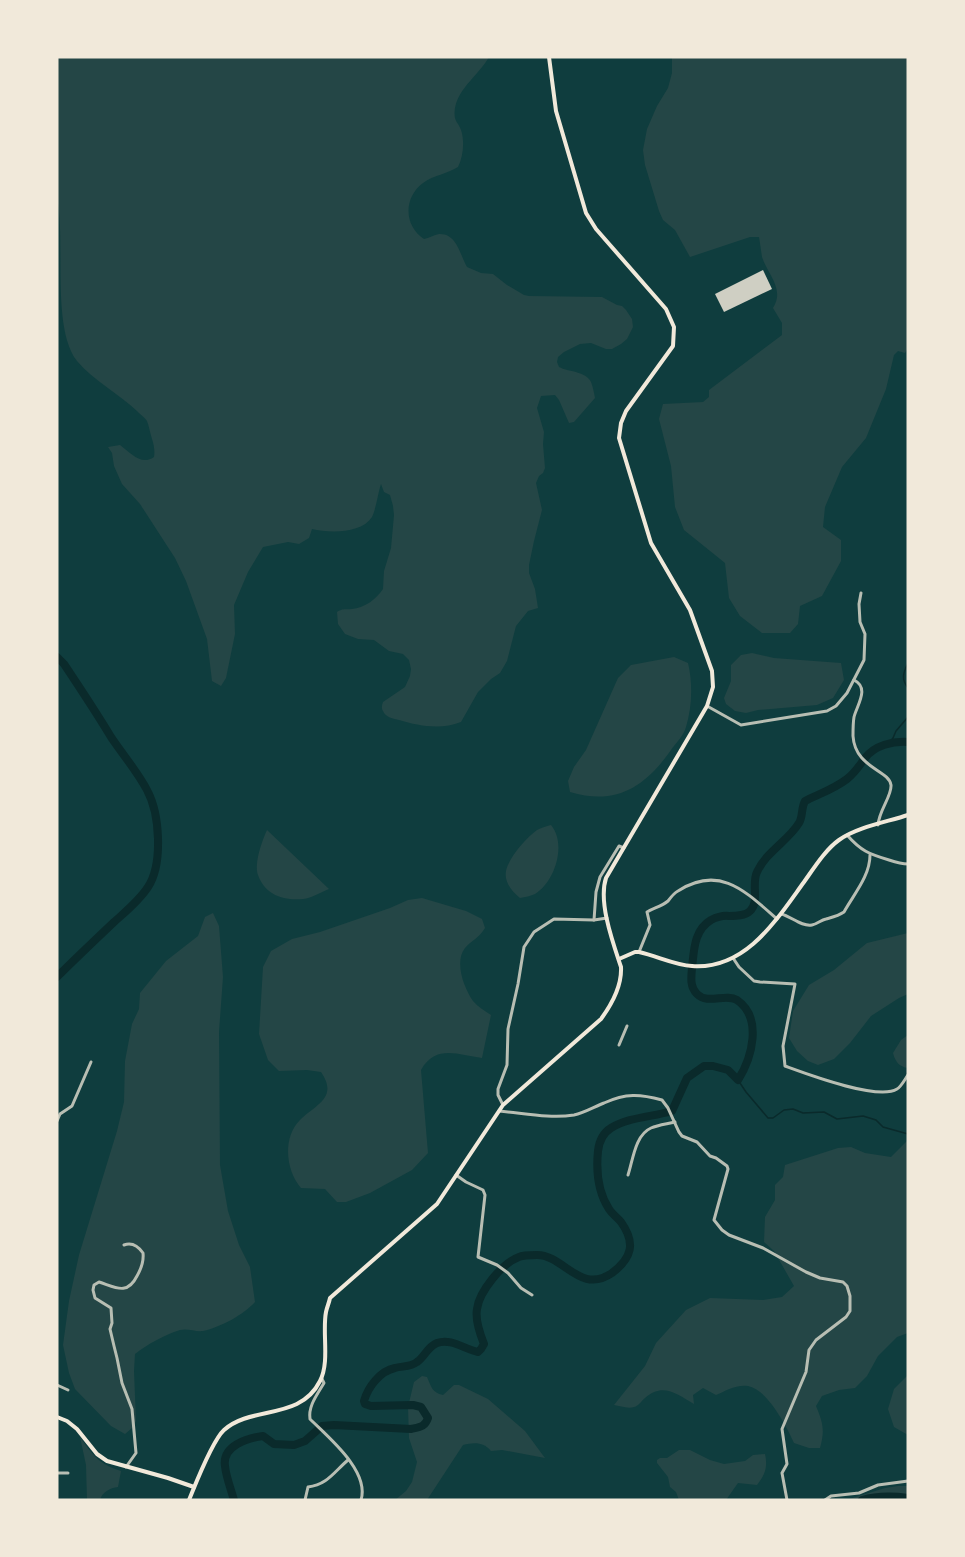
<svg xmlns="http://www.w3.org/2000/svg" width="965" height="1557" font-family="Figtree,sans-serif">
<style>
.green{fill:#244646}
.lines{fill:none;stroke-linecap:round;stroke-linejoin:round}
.stream{stroke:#0a2a2b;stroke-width:1.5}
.river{stroke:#0a2a2b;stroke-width:8}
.building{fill:#cfcfc3}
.minor{stroke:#b8beb3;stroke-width:3}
.secondary{stroke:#f1e9da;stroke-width:4}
</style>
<rect width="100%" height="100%" fill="#0f3d3e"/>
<g class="green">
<path d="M57,57h432c-10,18 -30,30 -34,51 -2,14 3,13 6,22 4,12 2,27 -3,37 -11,7 -24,8 -35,16 -19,14 -20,42 1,56 5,-1 10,-4 15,-5 18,-1 21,21 28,33l14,6 12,1 14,11 17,10 5,1 73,1 15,8 5,1 4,4 6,9 1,8 -6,12 -6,5 -9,5h-6l-15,-6 -11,1 -16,8 -6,5 -1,5 2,5c9,5 27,4 32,15 2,5 3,11 4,16l-21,24 -5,1 -10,-23 -4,-5 -14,1 -4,12 7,24 -1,12 2,24 -2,5 -4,3 -3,7 6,27 -8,31 -5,24v8l6,16 3,19 -10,3 -12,15 -9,35 -7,12 -9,6 -13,13 -17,30c-20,8 -42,4 -62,-2 -5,-1 -14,-3 -16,-9 -2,-3 -1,-6 0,-9l22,-15 5,-11 1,-7 -2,-9 -6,-6 -14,-3 -15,-11 -16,-1 -13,-5 -7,-10 -1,-12c6,-4 9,-2 15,-3 13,-1 24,-10 31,-20l1,-18 7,-23 3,-33 -1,-9 -3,-11 -6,-3 -3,-8c-3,9 -5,25 -9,33 -11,17 -43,16 -60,12l-3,9 -10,6 -11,-2 -25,5 -15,25 -14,33 1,29 -9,44 -5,8 -9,-5 -5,-42 -21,-58 -11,-23 -35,-54 -18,-20 -8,-18 -2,-13 -4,-6 12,-2c11,8 21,21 34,12 1,-6 0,-12 -2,-18 -2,-6 -3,-13 -5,-18 -2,-3 -7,-7 -10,-10 -18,-17 -44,-31 -60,-50 -26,-33 -11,-120 -20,-163z"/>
<path d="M672,57h236v291l-3,5 -7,-2 -4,4 -8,34 -20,49 -24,29 -17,40 -2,20 18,13v21l-19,35 -22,10 -2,18 -8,9h-28l-22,-17 -11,-18 -4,-35 -41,-33 -9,-23 -4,-41 -12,-47 4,-15 40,-2 6,-5v-7l73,-55v-12l-9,-15c12,-19 -5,-33 -11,-51 -1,-7 -2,-14 -3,-20h-9l-60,20 -15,-27 -12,-10 -4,-9 -14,-46 -2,-15 4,-21 10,-23 11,-18 4,-15z"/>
<polygon points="752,653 774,658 841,663 844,680 833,698 817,705 758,710 746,713 735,711 726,704 724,698 731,681 731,665 741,655"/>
<path d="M674,657l14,6c5,21 4,44 -2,64 -2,8 -10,16 -15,23 -26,37 -55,56 -101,42l-2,-11 6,-14 12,-17 32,-72 13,-13z"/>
<path d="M551,825c16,19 4,57 -16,69 -4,2 -10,3 -15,4 -8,-6 -16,-16 -14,-27 3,-14 20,-33 31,-41 4,-2 9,-4 14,-5z"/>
<path d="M267,830l62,59c-8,3 -17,9 -26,10 -19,2 -38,-4 -45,-24 -4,-12 4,-34 9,-45z"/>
<path d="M422,898l44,13 16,8 3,9c-7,11 -13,12 -20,20 -11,14 -1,40 8,53 5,6 12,10 18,14l-9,43c-24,-3 -46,-14 -61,12l7,83 -16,17 -42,23 -24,9h-9l-12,-13 -24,-1c-15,-17 -19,-50 -1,-68 15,-15 39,-22 21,-48l-14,-2 -28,1 -11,-11 -9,-26 4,-67 8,-16 21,-12 28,-7 70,-24 18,-8z"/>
<path d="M213,913l6,13 4,51 -4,55 1,133 8,46 11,34 11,22 5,35c-12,13 -34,25 -52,29 -7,1 -16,-3 -23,-1 -16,5 -32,14 -45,24l-1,17 2,50 -4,7 -7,6 -14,-8 -36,-37 -6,-16 -6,-28 6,-44 10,-46 38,-124 7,-29 1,-41 7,-37 7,-15 1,-16 26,-32 32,-25 7,-19z"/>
<polygon points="908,933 908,994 899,998 871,1016 850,1043 834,1059 818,1065 808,1061 797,1051 789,1038 793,1011 809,985 834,970 867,943"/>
<path d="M908,1035v33c-9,-1 -13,-7 -15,-15l8,-13z"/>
<path d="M908,1140v193l-11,4 -19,19 -11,20 -12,12 -16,2 -17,6 -6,10c7,17 9,24 4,42h-11l-15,-5c-7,-16 -27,-54 -46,-57 -11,-2 -23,5 -32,9l-13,-7 -10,7 1,9c-17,-10 -31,-22 -49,-6 -4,3 -6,8 -11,9 -6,2 -14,-1 -20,-2l31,-39 11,-23 30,-33 24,-12 53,2 19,-3 12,-11 -20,-35 -10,-9 1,-25 10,-17v-15l8,-8 2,-12 53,-17 13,-1 14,6 26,4z"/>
<polygon points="908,1375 908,1435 894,1427 888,1409 894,1389"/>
<path d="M422,1376l5,1c4,9 5,16 16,18l11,-10h5l29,14 37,32 20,27 -43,-8 -11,1c-7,-9 -17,-9 -28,-6l-36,55h-32l11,-9 6,-9 5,-20 -8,-24 -1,-31 6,-25z"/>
<path d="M80,1437c4,5 7,11 12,16 8,10 17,14 29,18l-3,16c-8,1 -16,5 -18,13h-13l-1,-35z"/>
<path d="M679,1450h11l20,10 14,4 21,-3 8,-6 12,-1c3,13 0,21 -8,31l-19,-2 -12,17h-47l-3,-8 -6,-5 -2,-10 -11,-14v-3l3,-2h7z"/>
<polygon points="898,1486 908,1486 908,1500 846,1500 885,1488"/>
</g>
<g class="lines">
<g class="stream">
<path d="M908,663c-5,10 -7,16 0,25"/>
<polyline points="889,744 893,738 896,731 908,717"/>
<polyline points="738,1080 746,1092 768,1118 773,1118 784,1110 793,1109 803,1113 824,1112 837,1119 863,1116 876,1120 883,1127 908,1134"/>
</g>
<g class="river">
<path d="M57,657l7,7c16,24 32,48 47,73 12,18 26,34 36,53 13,24 16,74 1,97 -9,14 -23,25 -35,36 -19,18 -38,36 -56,54"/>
<path d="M234,1500c-3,-11 -8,-23 -9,-34 -3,-20 22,-28 38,-30l11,8 20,1 11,-4 17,-15 12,-1 77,4c9,-2 14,-2 17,-11l-7,-11 -8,-2 -42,1 -6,-2 -1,-3c4,-14 16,-30 31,-33 7,-2 16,-1 22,-6 8,-5 10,-15 20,-19 14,-5 27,6 41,9l3,-3 3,-5c-4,-10 -9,-24 -7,-35 2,-17 25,-46 42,-52 4,-2 13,-2 18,-2 27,0 43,40 75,18 20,-15 24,-30 9,-51 -4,-5 -9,-8 -12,-13 -11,-17 -13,-38 -11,-58 1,-9 5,-18 13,-23 18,-11 41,-11 61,-17l15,-33 17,-12h9l15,4 10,10c14,-22 25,-62 -1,-80 -12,-7 -29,5 -40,-6 -7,-7 -6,-16 -5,-26 2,-18 2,-38 19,-48 6,-3 11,-5 18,-4 7,0 16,0 21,-5 10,-9 1,-27 7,-39 9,-20 31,-31 42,-49 4,-6 2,-15 6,-22 14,-7 29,-12 42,-22 8,-6 12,-13 18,-21 10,-13 28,-17 43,-16"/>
<path d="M862,1500c14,-4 31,-4 46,-2"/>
</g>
</g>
<polygon class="building" points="763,270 772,289 724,312 715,294"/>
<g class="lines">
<g class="minor">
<path d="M854,680c16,8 3,25 0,37 -1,6 -1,13 -1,19 2,32 36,34 38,49 1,11 -12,25 -13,40"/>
<polyline points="707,706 741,725 827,711 836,706 847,693 864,660 865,634 860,622 859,604 861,593"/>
<path d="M847,835c14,16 22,19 42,25 6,2 12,4 19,4"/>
<path d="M781,914c10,2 20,13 31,11 5,-1 9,-5 14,-6 7,-2 12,-3 18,-7 10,-18 26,-36 26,-57"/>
<polyline points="594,920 596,892 600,877 619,846 624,848"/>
<path d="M639,952l11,-27 -3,-13c7,-4 15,-6 21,-11 3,-4 6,-8 10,-10 42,-27 68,1 99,28"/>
<path d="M733,958l6,9 15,14 6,1 35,2 -12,62 2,20c22,8 93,35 112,23 4,-2 8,-10 11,-14"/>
<polyline points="619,1045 627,1026"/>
<polyline points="503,1105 498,1095 498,1089 507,1065 508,1029 518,984 524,947 534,932 554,919 594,920 607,918"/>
<path d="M499,1111c24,2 51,8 75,4 10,-2 20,-8 30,-12 22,-10 36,-9 58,-3l6,8 11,24 3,4 15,6 13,14 6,2 11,8 1,3 -14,51 8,10 7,5 34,13 43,24 14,6 23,4 4,4 3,10v15l-4,6 -30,23 -7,10 -3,22 -24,57 5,35 -5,9 5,27"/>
<polyline points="57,1121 60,1114 72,1106 91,1062"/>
<polyline points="456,1175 466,1182 483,1190 485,1195 478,1257 497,1265 508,1273 521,1288 532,1295"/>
<path d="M628,1175c5,-15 7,-40 23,-47 7,-3 16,-4 24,-6"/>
<path d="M124,1245c8,-3 14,1 19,8 1,9 -2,16 -6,23 -10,20 -22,11 -38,6l-5,3 -1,5 2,8 16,10 1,15 -2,6 4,17 3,12 5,25 10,26 4,44 -10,14"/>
<path d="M322,1379l2,4c-7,12 -16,23 -14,36 18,18 60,52 51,81"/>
<polyline points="57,1385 68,1390"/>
<polyline points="57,1473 68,1473"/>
<path d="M305,1500l3,-13c19,-2 26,-15 40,-27"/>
<polyline points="825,1500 831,1496 859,1493 878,1485 908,1481"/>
</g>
<g class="secondary">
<path d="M619,959l16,-7h4c18,4 36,13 53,14 54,4 85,-47 112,-84 10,-14 21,-32 35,-42 18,-13 48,-18 69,-25"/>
<polyline points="57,1417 67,1421 77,1429 97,1454 107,1461 168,1478 194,1487"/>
<path d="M189,1500c7,-17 23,-59 35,-70 28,-25 76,-9 96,-49 10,-19 2,-49 6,-69 1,-5 3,-9 4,-14l107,-94 66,-99 98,-86c11,-15 21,-33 20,-52 -8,-24 -23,-65 -15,-89l101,-172 6,-19 -1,-16 -22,-61 -39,-67 -32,-105 2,-15 5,-12 47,-65 1,-19 -8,-18 -70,-80 -10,-16 -30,-102 -7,-54"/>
</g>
</g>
<rect width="965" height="1557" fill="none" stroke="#f1e9da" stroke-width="117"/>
</svg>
